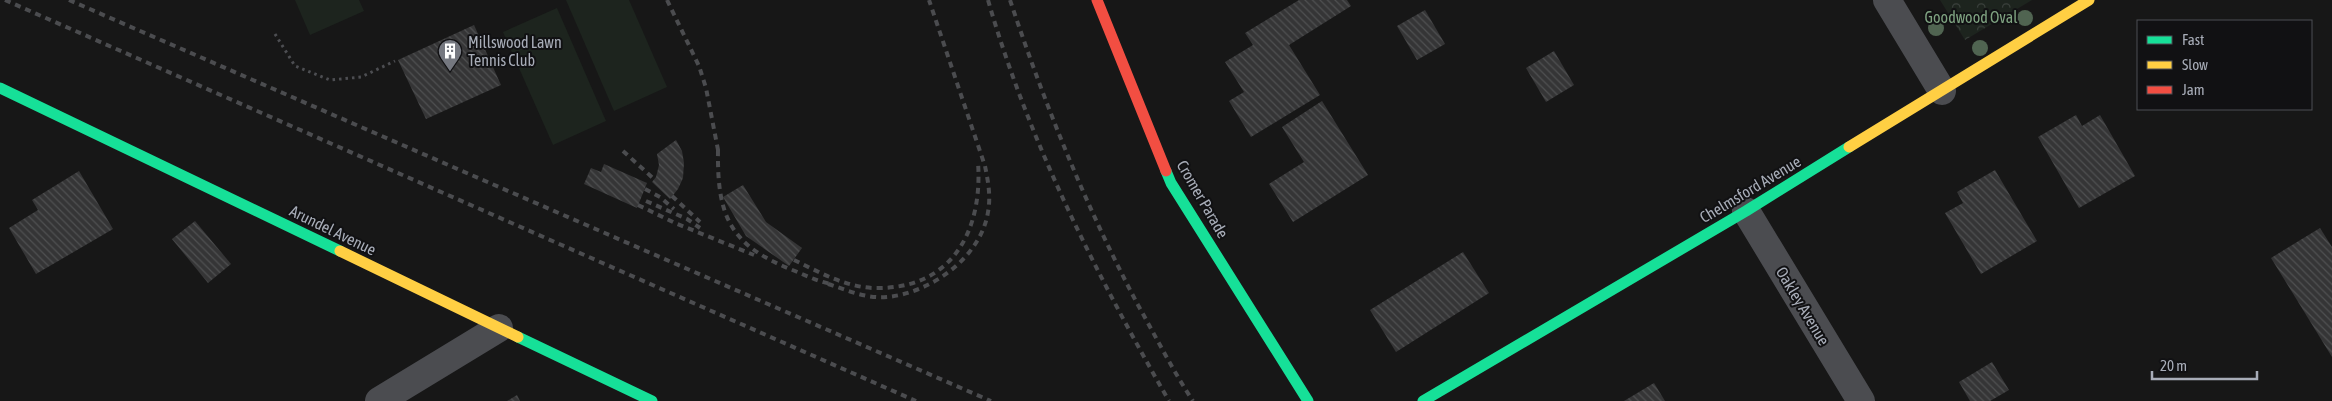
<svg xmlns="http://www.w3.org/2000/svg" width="2332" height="401" font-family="'Asap Condensed',sans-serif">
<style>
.grass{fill:#1d241e}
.park{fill:url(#park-crowns)}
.building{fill:url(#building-back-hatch)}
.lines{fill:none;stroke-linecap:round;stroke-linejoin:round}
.path{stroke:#4d4e52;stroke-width:3;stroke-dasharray:2.5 4;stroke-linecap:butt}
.street{stroke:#4b4c50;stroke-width:28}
.fast{stroke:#16e098;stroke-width:11}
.slow{stroke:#ffcf43;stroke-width:11}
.jam{stroke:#f24e42;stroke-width:11}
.rail{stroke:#4b4c4f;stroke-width:4;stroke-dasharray:6 5;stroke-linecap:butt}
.tree{fill:#506451}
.labels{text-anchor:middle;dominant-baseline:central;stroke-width:4;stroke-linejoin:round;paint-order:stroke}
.park-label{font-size:16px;fill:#7fa381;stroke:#111113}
.poi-label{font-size:16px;fill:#a8adb8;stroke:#111113;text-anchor:start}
.street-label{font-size:16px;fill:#a8adb8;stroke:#111113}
</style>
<defs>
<pattern id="park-crowns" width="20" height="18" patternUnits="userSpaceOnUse" patternTransform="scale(1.25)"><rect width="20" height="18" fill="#1d241e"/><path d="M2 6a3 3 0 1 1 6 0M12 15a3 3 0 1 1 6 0" fill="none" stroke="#3b413d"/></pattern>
<pattern id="building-back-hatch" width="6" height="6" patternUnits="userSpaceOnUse" patternTransform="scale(1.25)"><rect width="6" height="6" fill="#353536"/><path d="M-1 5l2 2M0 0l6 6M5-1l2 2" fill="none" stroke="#4f5051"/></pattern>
</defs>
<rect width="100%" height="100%" fill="#171717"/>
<g class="grass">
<polygon points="295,0 359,0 364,11 310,35"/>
<polygon points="566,0 629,0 667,87 614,111"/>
<polygon points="557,8 606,121 553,145 503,32"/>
</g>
<polygon class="park" points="1940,0 2032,0 1965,40"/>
<g class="building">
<polygon points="1299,0 1347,0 1351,6 1289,45 1320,95 1251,137 1229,101 1244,92 1225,62 1253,45 1245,33"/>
<polygon points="1425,10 1445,44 1417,60 1397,26"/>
<polygon points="474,25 501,85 426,119 398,60"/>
<polygon points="1554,51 1574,85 1546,102 1526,68"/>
<polygon points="1322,101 1368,175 1293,222 1269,184 1304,162 1282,127"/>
<polygon points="2076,115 2082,126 2100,115 2135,176 2079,208 2038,137"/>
<polygon points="676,140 682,151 684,163 683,178 678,189 670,199 652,182 656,177 659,165 657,154"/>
<polygon points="604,164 647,183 637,208 584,184 591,168 601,172"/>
<polygon points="1995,170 2037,241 1981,274 1945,213 1963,203 1957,192"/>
<polygon points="79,171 113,229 36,274 9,228 38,210 32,200"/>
<polygon points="743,185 766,222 802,248 789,266 746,236 723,197"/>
<polygon points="195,221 231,264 208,283 172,239"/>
<polygon points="2320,228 2332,247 2332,357 2271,258"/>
<polygon points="1463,252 1489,293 1396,352 1370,310"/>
<polygon points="1992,362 2009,390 1990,401 1970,401 1959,382"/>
<polygon points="1654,383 1665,401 1624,401"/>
<polygon points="517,395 520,401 507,401"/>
</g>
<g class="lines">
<polyline class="path" points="275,34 295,66 330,80 361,77 395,61"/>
<g class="street">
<polyline points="1887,0 1942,91"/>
<polyline points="1746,211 1861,401"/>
<polyline points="379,401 499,328"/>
</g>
<g class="fast">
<polyline points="0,88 340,251"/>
<polyline points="1166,171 1171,183 1308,401"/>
<polyline points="518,337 652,401"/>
<polyline points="1423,401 1746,211 1849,147"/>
</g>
<g class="slow">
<polyline points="1849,147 2089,0"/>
<polyline points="340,251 518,337"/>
</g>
<polyline class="jam" points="1097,0 1166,171"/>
<g class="rail">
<polyline points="5,0 916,401"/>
<polyline points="69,0 991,401"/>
<polyline points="667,0 699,66 706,88 719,155"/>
<path d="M988,0c41,142 108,274 181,401"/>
<path d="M1010,0c35,105 76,207 128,305 18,32 35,66 55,96"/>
<path d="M718,150c-1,67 12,96 77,121 12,5 24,11 37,13"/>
<polyline points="623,151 654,179"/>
<polyline points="645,189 660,197 674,209"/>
<polyline points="672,196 700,222"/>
<polyline points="646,201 687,219 700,228"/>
<polyline points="638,205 675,223 754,255"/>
<path d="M794,260c25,12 53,28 82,28 76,1 107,-57 102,-126"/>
<path d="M828,284c19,6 38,15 59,13 44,-4 94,-40 101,-85 3,-16 0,-31 -3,-46l-56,-166"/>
</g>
</g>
<g class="tree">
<circle cx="2025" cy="18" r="8"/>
<circle cx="1936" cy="28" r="8"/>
<circle cx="1980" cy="48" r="8"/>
</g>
<defs>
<g id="building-pin" transform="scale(1.25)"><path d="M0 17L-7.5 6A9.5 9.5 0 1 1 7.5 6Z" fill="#757880" stroke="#111113"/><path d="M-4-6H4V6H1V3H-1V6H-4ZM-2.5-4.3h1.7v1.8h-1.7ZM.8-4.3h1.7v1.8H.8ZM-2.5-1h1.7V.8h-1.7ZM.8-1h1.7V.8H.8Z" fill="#fff"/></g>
</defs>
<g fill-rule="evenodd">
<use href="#building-pin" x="450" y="51"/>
</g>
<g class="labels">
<g class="park-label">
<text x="1971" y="17">Goodwood Oval</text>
</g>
<g class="poi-label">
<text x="468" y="42">Millswood Lawn<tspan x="468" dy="18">Tennis Club</tspan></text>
</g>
<g class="street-label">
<text transform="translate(1750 189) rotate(-31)">Chelmsford Avenue</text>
<text transform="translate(1203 199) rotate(60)">Cromer Parade</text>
<text transform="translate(333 230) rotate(26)">Arundel Avenue</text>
<text transform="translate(1803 306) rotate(59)">Oakley Avenue</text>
</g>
</g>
<rect x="2137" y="20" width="175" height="90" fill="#111113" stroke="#4d4f55"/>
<rect x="2147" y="36" width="25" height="8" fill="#16e098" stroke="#4d4f55"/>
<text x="2182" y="45" font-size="15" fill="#a8adb8">Fast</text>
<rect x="2147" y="61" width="25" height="8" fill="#ffcf43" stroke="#4d4f55"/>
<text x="2182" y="70" font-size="15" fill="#a8adb8">Slow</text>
<rect x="2147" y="86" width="25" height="8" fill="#f24e42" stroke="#4d4f55"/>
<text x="2182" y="95" font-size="15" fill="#a8adb8">Jam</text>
<path d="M2152 371v8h105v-8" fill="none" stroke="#a8adb8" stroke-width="2.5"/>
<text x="2160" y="371" font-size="15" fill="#a8adb8" stroke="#111113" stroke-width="4" paint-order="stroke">20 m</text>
</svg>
